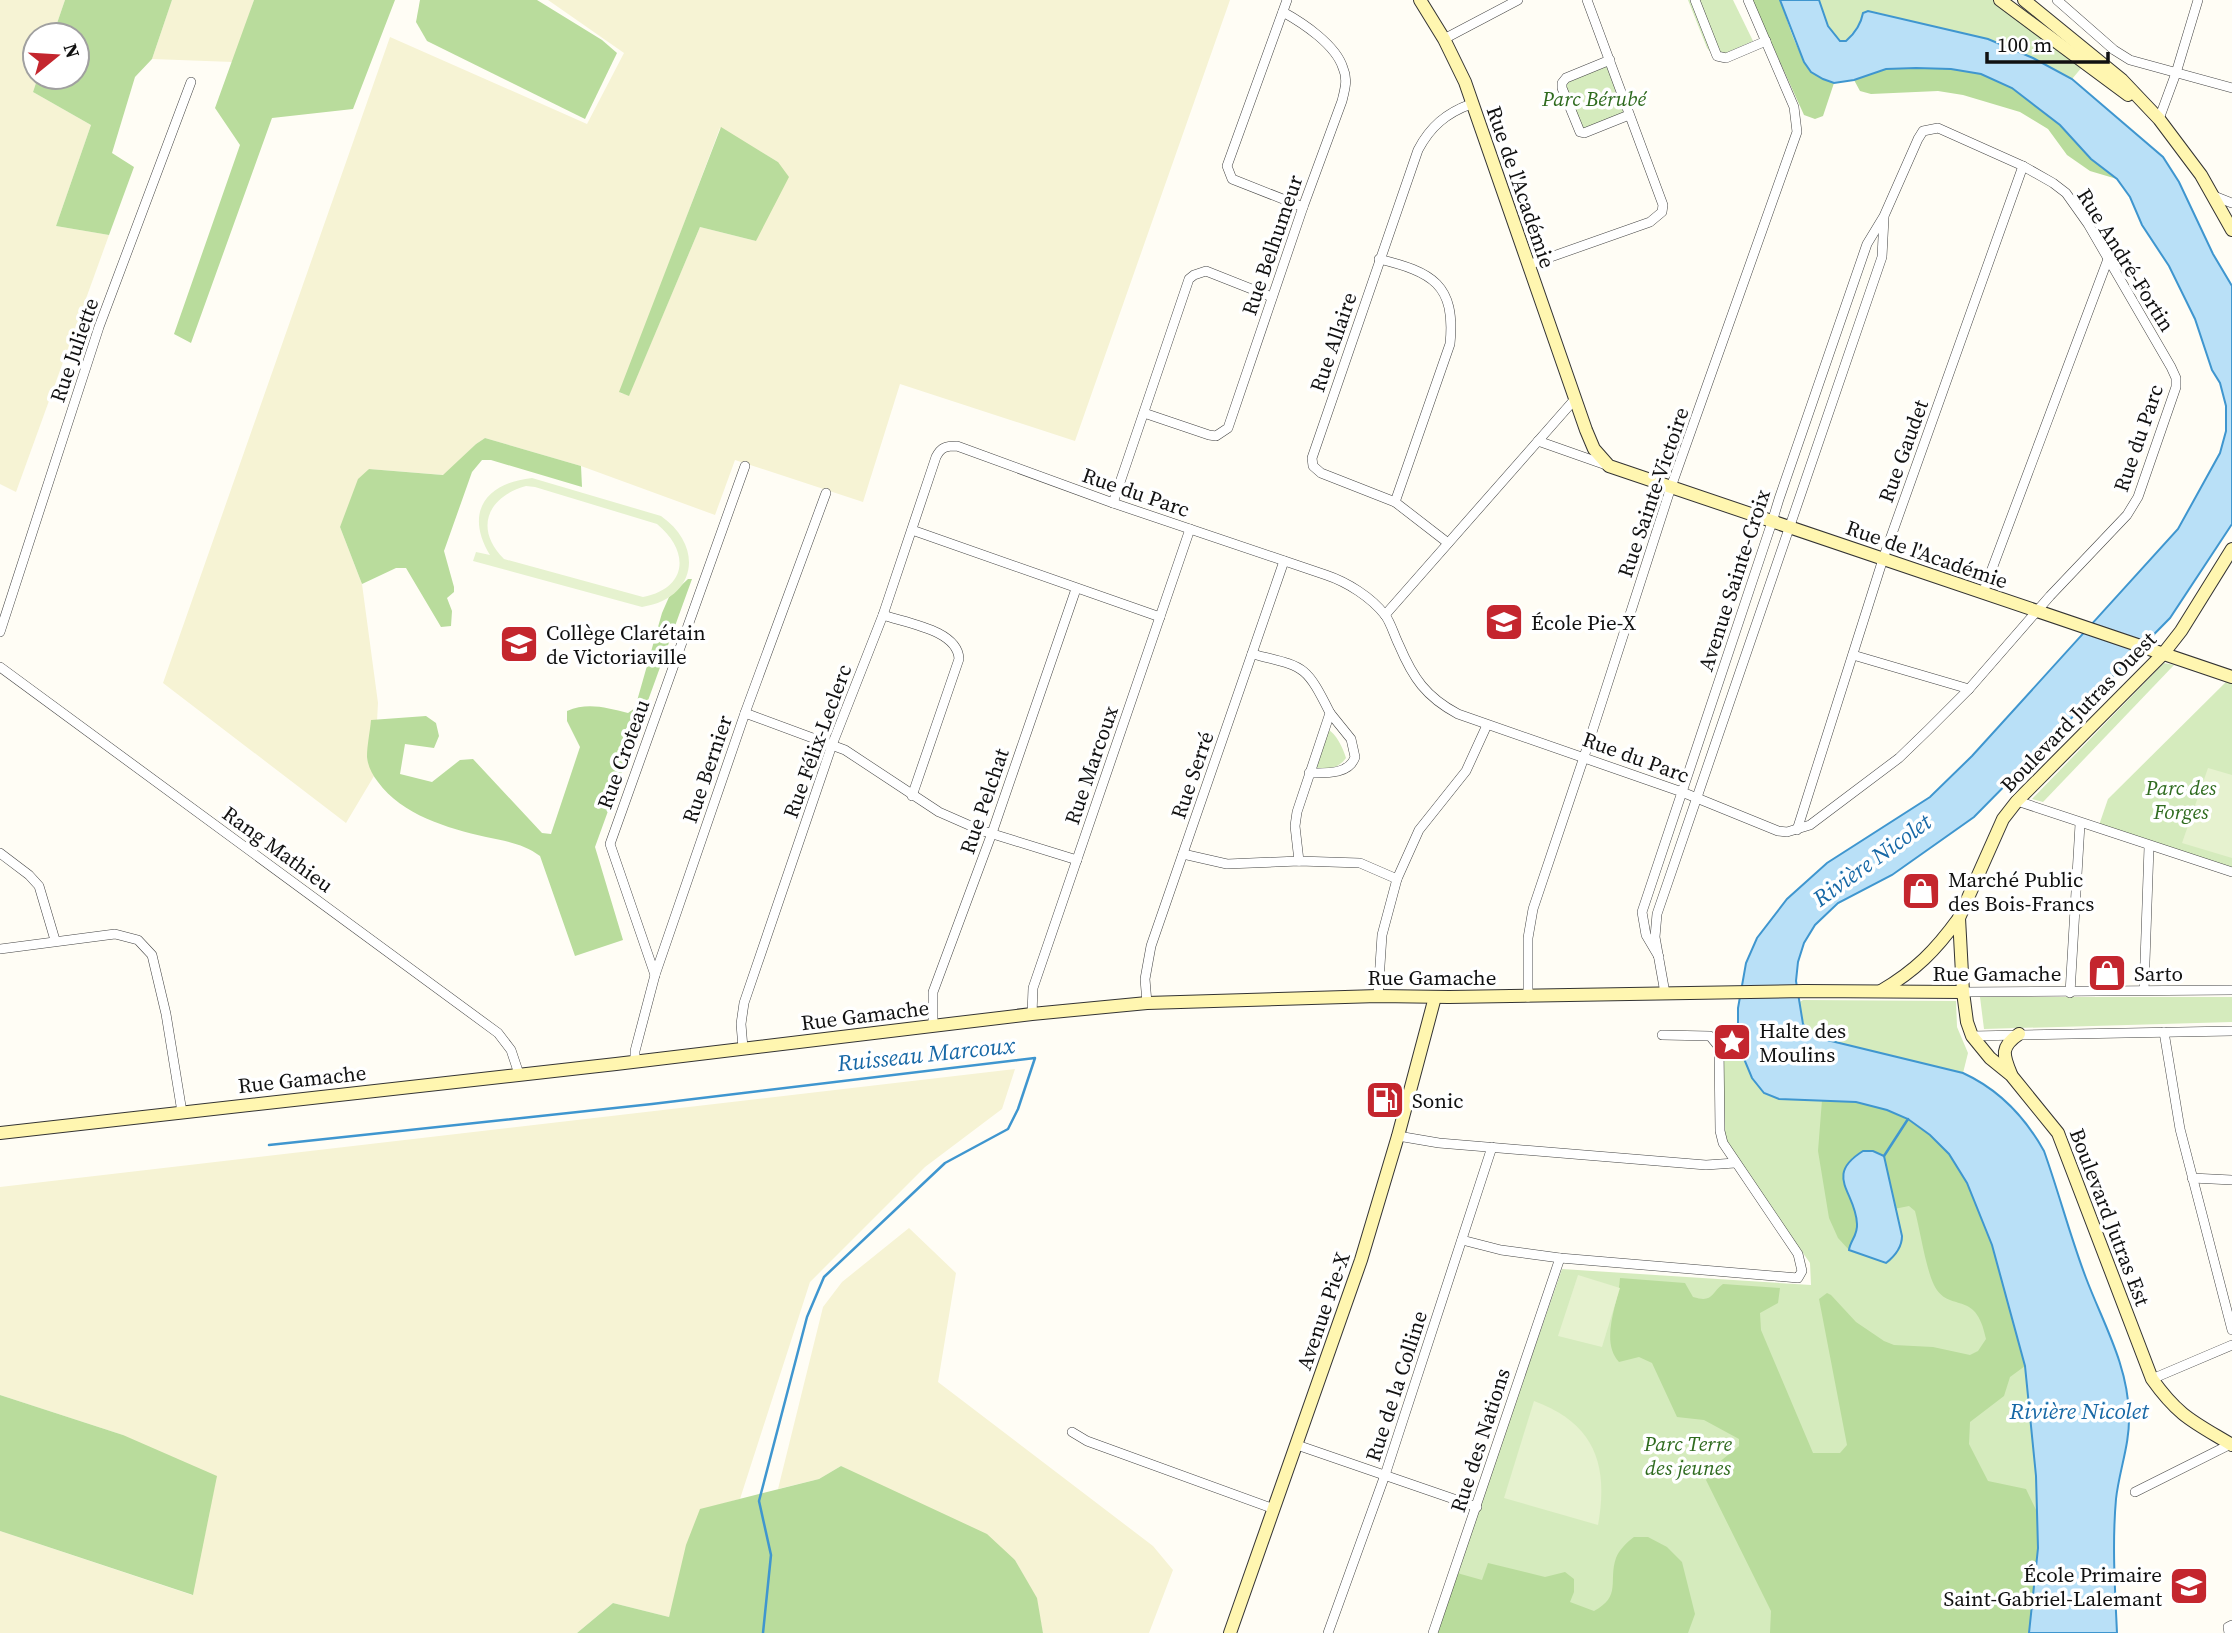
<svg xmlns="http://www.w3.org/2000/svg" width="2232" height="1633" font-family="'Source Serif 4',serif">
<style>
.farmland{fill:#f6f3d4;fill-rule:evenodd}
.green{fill:#d5ebbd}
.forest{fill:#b9dc9c}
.pitch{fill:#e6f2cf;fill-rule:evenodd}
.water{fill:#b9e0f7;stroke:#3f96cf;stroke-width:2}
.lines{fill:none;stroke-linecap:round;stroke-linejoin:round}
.stream{stroke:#3f96cf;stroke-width:2.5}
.street-casing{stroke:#444;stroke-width:10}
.secondary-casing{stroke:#333;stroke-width:14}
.street{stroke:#fff;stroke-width:9}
.secondary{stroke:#fff6b0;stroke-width:12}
.labels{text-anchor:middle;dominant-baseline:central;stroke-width:7;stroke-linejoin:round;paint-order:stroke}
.park-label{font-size:21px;font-style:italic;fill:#2f6b1f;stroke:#fff}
.street-label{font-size:21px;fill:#111;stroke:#fff}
.poi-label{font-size:21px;fill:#111;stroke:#fff;text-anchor:start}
.water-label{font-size:23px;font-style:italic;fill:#1768a6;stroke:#fff}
</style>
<rect width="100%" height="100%" fill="#fffdf5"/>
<g class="farmland">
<polygon points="0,0 65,0 53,35 35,35 35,77 38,77 33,92 91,125 56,226 109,235 16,492 0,484"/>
<polygon points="172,0 254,0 233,62 152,59"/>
<path d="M548,0h682l-155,441 -175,-57 -37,118 -128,-42 -20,55 -134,-49 -96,-28 -9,6 -32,31 -75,-6 -29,58 22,57 16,119 -4,73 -28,47 -183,-140 227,-646 197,87 37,-71zM720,128l58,34 -22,79 -56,-14 -71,168 -9,-2z"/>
<polygon points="1015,1069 1002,1109 925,1167 810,1282 740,1499 700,1510 669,1617 613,1603 577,1633 0,1633 0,1531 192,1595 123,1435 0,1395 0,1187"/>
<polygon points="909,1228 956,1273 938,1382 1153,1546 1173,1570 1149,1633 1043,1633 1036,1598 1015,1560 841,1466 819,1479 778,1489 823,1307 842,1282"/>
</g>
<g class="green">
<polygon points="1688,0 1733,0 1753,41 1719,56 1713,55 1707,48"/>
<polygon points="1819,0 1993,0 2016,19 2083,66 2072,79 1988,39 1862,20 1846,41 1840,41 1828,26"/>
<polygon points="1610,60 1629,115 1584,133 1562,88 1566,78"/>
<polygon points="2164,663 2174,665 2043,802 2032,799"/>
<polygon points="2230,678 2232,679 2232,868 2098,828 2108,799"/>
<path d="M1327,729c9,4 16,19 19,29 -10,13 -20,11 -35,11z"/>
<polygon points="1980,997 2232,997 2232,1022 1984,1029"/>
<path d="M1803,1000l153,1 1,26 11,26 -5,20 -140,-34c-20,-10 -20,-15 -25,-36z"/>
<polygon points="1738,1027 1742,1054 1779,1099 1856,1102 2025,1366 2036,1476 2038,1548 2029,1633 1436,1633 1562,1269 1811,1285 1810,1263 1733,1154 1720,1143 1719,1028"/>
</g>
<g class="forest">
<polygon points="65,0 172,0 152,59 135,77 112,153 134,167 109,235 56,226 91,125 33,92 38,77 77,77 77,35 53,35"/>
<polygon points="254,0 395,0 353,109 272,118 191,343 174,334 240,145 215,108"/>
<polygon points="420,0 537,0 602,40 617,53 585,119 427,41 416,22"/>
<path d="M1752,0h28c12,32 19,71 54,83l-11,33 -8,3 -11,-4z"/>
<polygon points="1916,68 1951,69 1981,74 2012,88 2060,125 2091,159 2117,179 2090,171 2067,155 2048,129 2020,112 1963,95 1938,91 1871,94 1860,91 1854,80 1886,69"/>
<polygon points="721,127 778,162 789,177 756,241 700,227 629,396 619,392"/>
<polygon points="485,438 581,466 582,487 491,460 482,460 472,472 444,551 454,587 454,592 447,598 452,611 451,626 441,627 406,568 396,568 362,584 340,527 358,479 369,469 443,475 476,444"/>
<path d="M688,579h4l-97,268 28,93 -48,16 -35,-100c-16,-12 -34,-15 -54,-19 -39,-9 -84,-22 -108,-55 -6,-8 -10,-15 -11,-25 0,-12 3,-25 4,-37l55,-4 10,7 3,13 -5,12 -29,-4 -5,30 32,8 28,-22 13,-1 69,74 9,1 29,-87 -13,-26v-10c21,-9 40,-3 61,2l7,-5 27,-95 7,-16z"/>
<path d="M1822,1100c30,1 61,4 88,20 14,9 30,21 40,35 39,53 61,147 75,211l-15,11 -6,19 -34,26 -1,22 19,37 38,8 11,23 1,36 -9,85h-259l1,-22 -65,-131 6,-12 27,-22v-7l-35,-19 -27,-3 -25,-54 -13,-6 -20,5c-20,-22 0,-59 1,-84l65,5 8,14c20,6 17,-3 30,-13l57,4 -2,15 -18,10 1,17 52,123h27l7,-8 -28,-146 8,-6 4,2 25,27 28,19 10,4 39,2 37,8 8,-4 8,-12c-10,-52 -37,-24 -52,-54 -8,-16 -14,-55 -19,-74l-6,-5 -15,3 -10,-53 -21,-5 -11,7 -9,14 13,38 2,17 -9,23 -11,-12 -9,-20 -11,-67z"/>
<polygon points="0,1395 123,1435 217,1476 193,1595 0,1531"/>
<polygon points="841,1466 987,1534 1015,1560 1037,1598 1043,1633 577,1633 613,1603 669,1617 686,1545 700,1509 819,1479"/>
<path d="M1634,1537h14l19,10 15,15 13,52 -7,19h-252l21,-60 25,7 6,-17 57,14 20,-5 9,7v13l-4,10 24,9c28,-15 14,-30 22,-53 3,-8 11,-16 18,-21z"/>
</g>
<g class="pitch">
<path d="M532,478l129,38c44,31 35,83 -19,91l-169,-46 3,-9 14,3c-26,-43 -4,-72 42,-77zM526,486l9,1 122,37c33,27 31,64 -14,73l-139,-38c-30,-30 -17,-62 22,-73z"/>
<polygon points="2208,768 2232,775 2232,858 2182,843"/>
<polygon points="1578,1275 1620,1288 1602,1347 1558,1336"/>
<path d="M1534,1401c60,22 75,63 64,124l-94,-27z"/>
</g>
<g class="water">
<path d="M1780,0h39l9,26 12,15h6c8,-7 15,-17 17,-28l5,-2 120,28 45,19 39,21 91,78 16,25 34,72 19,32v238l-62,94 -196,199 -82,58 -54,28 -23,22 -11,18 -6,19 -2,19 7,43 8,8 12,7 140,34c35,16 62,44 81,78 15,42 26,85 42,127 17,45 42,87 43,137 1,29 -10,56 -13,84 -4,45 -1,90 1,134h-88l9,-85 -2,-72 -11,-110 -33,-121 -25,-62 -18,-29 -19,-19 -22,-16 -21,-9 -31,-8 -77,-3 -15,-6 -12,-15 -10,-24 -4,-27v-19l8,-45 11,-25 30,-39 40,-36 103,-66 42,-41 206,-227 42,-76 6,-22v-25l-6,-23 -8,-13 -17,-51 -26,-53 -27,-41 -12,-28 -13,-18 -26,-20 -31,-34 -48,-37 -31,-14 -30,-5 -35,-1 -30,1 -32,11 -20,3 -11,-4 -12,-7 -7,-10z"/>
<path d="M1863,1151h10l11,5 18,80c0,12 -7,20 -16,27l-37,-13c1,-9 9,-15 8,-26 -1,-32 -34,-48 6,-73z"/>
</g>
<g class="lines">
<g class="stream">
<polyline points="269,1145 652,1104 1035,1058 1018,1109 1008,1129 945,1163 824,1277 807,1317 759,1501 771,1555 763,1633"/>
<polyline points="1884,1156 1908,1119"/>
</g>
<g class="street-casing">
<g id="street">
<polyline points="1287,0 1227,166 1232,179 1303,207"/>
<polyline points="1695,0 1717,56 1726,58 1766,41"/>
<polyline points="2057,0 2114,50 2130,60 2232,88"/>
<polyline points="1444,39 1518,0"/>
<polyline points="1610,60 1566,78 1562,83 1562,88 1580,132 1584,133 1629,115"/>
<polyline points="2159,119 2176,73 2198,0"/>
<polyline points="2214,196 2232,203"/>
<path d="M1379,259c53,13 77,25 71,85l-55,158"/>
<polyline points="1528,265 1650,222 1662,212 1663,205 1587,0"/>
<path d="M1144,413l65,22 7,1 12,-8 75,-221 39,-106c3,-12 6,-22 1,-33 -7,-23 -40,-45 -60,-56"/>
<polyline points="1538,441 1609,466"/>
<polyline points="1113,503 1189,279 1194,275 1206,271 1272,297"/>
<polyline points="912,530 1160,617"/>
<path d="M1448,543l-53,-41 -74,-29 -8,-7 -1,-8 106,-308c12,-23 28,-37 53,-46"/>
<polyline points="1983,593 2108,259"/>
<path d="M883,615c23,8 75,15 76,44l-47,137"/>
<polyline points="1385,615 1575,399"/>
<polyline points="0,632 99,327 191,82"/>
<path d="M1252,654c52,13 53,9 78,59l-33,99 -2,14 4,35"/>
<polyline points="1853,655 1969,689"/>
<polyline points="0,667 498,1033 511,1050 519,1074"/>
<polyline points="745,713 845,750 939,812 980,830 1077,860"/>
<path d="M1309,773c16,0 40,2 46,-16l-4,-18 -21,-26"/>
<polyline points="2017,801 2232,872"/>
<polyline points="1797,830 1883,559 2023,166"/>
<polyline points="0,853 29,875 39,886 55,940"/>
<polyline points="1183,854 1227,864 1299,861 1360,863 1397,879"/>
<polyline points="0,949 115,934 138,940 152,955 166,1014 182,1112"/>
<polyline points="655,975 610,844 745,466"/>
<polyline points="2144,990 2149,847"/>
<polyline points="1963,992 2232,990"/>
<polyline points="1665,993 1655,937 1657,914 1882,257 1884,218"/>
<polyline points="2070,993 2080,824"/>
<polyline points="1378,996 1382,935 1397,879 1419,830 1466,771 1487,725"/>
<polyline points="1528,997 1528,938 1533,909 1584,757 1671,487 1797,132 1794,107 1748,0"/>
<polyline points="1147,1003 1145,979 1151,946 1284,561"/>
<polyline points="1032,1014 1033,988 1190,529"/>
<polyline points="933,1025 933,992 992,833 1076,589"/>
<polyline points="2164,1032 2180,1129 2232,1330"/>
<polyline points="1972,1036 2232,1031"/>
<path d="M743,1048l-2,-24 3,-21 88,-258 51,-130 53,-158c5,-10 10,-11 21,-11l156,57 213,72c21,7 45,22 59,40 6,8 9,20 14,30 14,33 27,52 59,69l224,78 96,39 9,1 23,-7 89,-67 29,-28 41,-41 81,-93 77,-81 11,-18 38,-110v-9l-5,-11 -83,-143 -22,-31 -13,-10 -30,-17 -85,-38 -15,3 -5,8 -34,77 -17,28 -88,255 -7,23 -130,390 4,23 13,22"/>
<polyline points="635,1061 635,1051 655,975 745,713 826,493"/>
<polyline points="1398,1136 1439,1143 1706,1165 1735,1163"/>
<polyline points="2192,1178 2232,1180"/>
<polyline points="1462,1240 1501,1250 1560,1258 1798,1278 1802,1271 1798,1254 1723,1143 1720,1131 1719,1047 1710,1036 1662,1035"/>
<polyline points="2152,1379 2232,1345"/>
<polyline points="1072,1432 1087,1441 1274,1509"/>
<polyline points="1297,1445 1477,1507"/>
<polyline points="2135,1492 2231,1444"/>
<polyline points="1328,1633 1385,1475 1492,1147"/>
<polyline points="1433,1633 1560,1258"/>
<polyline points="2229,1633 2228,1627 2232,1625"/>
</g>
</g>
<g class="secondary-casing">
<g id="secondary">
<polyline points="1420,0 1444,39 1465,82 1586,430 1594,449 1609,466 2232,677"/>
<polyline points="2000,0 2128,95"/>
<polyline points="2024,0 2122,80 2159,119 2201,175 2232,230"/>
<path d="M2232,549l-51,82 -18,23 -146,147 -14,18 -44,99 4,74 4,30 5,14 18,22 21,17 47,58 94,246c27,38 42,43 80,66"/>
<path d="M1881,991c35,-21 54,-40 78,-73"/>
<path d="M2011,1074c-8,-19 -11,-27 8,-40"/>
<polyline points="0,1133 616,1064 1032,1014 1147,1003 1378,996 1449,997 1804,991 1963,992"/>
<polyline points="1230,1633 1361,1260 1398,1136 1435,997"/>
</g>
</g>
<use href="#street" class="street"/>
<use href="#secondary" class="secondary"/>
</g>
<defs>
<g id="school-square" transform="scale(2.0125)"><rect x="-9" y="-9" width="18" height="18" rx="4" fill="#c4262e" stroke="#fff"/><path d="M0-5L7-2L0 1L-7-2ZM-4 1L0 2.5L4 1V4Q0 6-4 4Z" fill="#fff"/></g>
<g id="shop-square" transform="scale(2.0125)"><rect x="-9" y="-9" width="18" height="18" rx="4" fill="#c4262e" stroke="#fff"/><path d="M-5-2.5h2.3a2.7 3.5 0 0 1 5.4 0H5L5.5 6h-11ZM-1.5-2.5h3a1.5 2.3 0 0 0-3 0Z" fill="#fff"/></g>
<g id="sight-square" transform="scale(2.0125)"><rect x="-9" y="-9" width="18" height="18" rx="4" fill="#c4262e" stroke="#fff"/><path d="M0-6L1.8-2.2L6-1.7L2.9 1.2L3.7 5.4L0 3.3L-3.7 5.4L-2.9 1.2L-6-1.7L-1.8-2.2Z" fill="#fff"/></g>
<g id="fuel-square" transform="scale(2.0125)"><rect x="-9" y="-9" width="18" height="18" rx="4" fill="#c4262e" stroke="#fff"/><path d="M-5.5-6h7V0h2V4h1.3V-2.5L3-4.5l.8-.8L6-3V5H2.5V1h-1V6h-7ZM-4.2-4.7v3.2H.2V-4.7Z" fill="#fff"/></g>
</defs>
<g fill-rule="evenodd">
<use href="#school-square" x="1504" y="622"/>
<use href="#school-square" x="519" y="644"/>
<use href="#shop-square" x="1921" y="891"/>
<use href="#shop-square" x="2107" y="973"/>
<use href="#sight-square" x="1732" y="1042"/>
<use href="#fuel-square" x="1385" y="1100"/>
<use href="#school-square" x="2189" y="1586"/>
</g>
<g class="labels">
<g class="park-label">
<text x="1594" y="98">Parc Bérubé</text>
<text x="2181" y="787">Parc des<tspan x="2181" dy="24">Forges</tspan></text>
<text x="1688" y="1443">Parc Terre<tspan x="1688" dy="24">des jeunes</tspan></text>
</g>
<g class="street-label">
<text transform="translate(1521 187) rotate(71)">Rue de l'Académie</text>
<text transform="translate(1272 245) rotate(-71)">Rue Belhumeur</text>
<text transform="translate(2126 260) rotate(58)">Rue André-Fortin</text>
<text transform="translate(1333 342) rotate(-71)">Rue Allaire</text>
<text transform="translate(74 350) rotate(-71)">Rue Juliette</text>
<text transform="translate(2138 438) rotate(-71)">Rue du Parc</text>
<text transform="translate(1903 451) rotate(-70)">Rue Gaudet</text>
<text transform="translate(1136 492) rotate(19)">Rue du Parc</text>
<text transform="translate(1653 492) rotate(-71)">Rue Sainte-Victoire</text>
<text transform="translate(1927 554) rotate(19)">Rue de l'Académie</text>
<text transform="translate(1734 580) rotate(-72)">Avenue Sainte-Croix</text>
<text transform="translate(2078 712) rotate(-46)">Boulevard Jutras Ouest</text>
<text transform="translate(817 741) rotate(-70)">Rue Félix-Leclerc</text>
<text transform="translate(623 754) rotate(-70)">Rue Croteau</text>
<text transform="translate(1636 757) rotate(20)">Rue du Parc</text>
<text transform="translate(1091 765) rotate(-71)">Rue Marcoux</text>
<text transform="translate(707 769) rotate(-71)">Rue Bernier</text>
<text transform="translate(1192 775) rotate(-71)">Rue Serré</text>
<text transform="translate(984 801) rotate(-71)">Rue Pelchat</text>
<text transform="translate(278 849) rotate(36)">Rang Mathieu</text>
<text x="1997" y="973">Rue Gamache</text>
<text x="1432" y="977">Rue Gamache</text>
<text transform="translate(865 1015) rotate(-7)">Rue Gamache</text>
<text transform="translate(302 1079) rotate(-6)">Rue Gamache</text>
<text transform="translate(2110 1217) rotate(69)">Boulevard Jutras Est</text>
<text transform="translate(1323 1311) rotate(-71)">Avenue Pie-X</text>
<text transform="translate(1396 1386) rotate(-72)">Rue de la Colline</text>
<text transform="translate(1480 1440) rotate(-72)">Rue des Nations</text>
</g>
<g class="poi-label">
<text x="1531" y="622">École Pie-X</text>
<text x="546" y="632">Collège Clarétain<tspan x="546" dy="24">de Victoriaville</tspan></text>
<text x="1948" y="879">Marché Public<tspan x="1948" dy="24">des Bois-Francs</tspan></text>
<text x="2134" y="973">Sarto</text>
<text x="1759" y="1030">Halte des<tspan x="1759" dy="24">Moulins</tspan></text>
<text x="1412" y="1100">Sonic</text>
<text x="2162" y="1574" text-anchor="end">École Primaire<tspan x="2162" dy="24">Saint-Gabriel-Lalemant</tspan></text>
</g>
<g class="water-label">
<text transform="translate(1872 860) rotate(-36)">Rivière Nicolet</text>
<text transform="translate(926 1054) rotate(-6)">Ruisseau Marcoux</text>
<text x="2079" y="1411">Rivière Nicolet</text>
</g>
</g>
<g transform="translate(56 56) rotate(72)"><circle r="33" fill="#ffffff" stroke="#a0a0a0" stroke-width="2"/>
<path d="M0-5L12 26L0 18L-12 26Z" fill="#c4262e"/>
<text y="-10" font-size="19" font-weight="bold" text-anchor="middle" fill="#111111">N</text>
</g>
<path d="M1987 52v10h121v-10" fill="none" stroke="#111111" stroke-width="3.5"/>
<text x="1997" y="52" font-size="21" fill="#111111" stroke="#ffffff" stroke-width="5" paint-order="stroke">100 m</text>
</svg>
